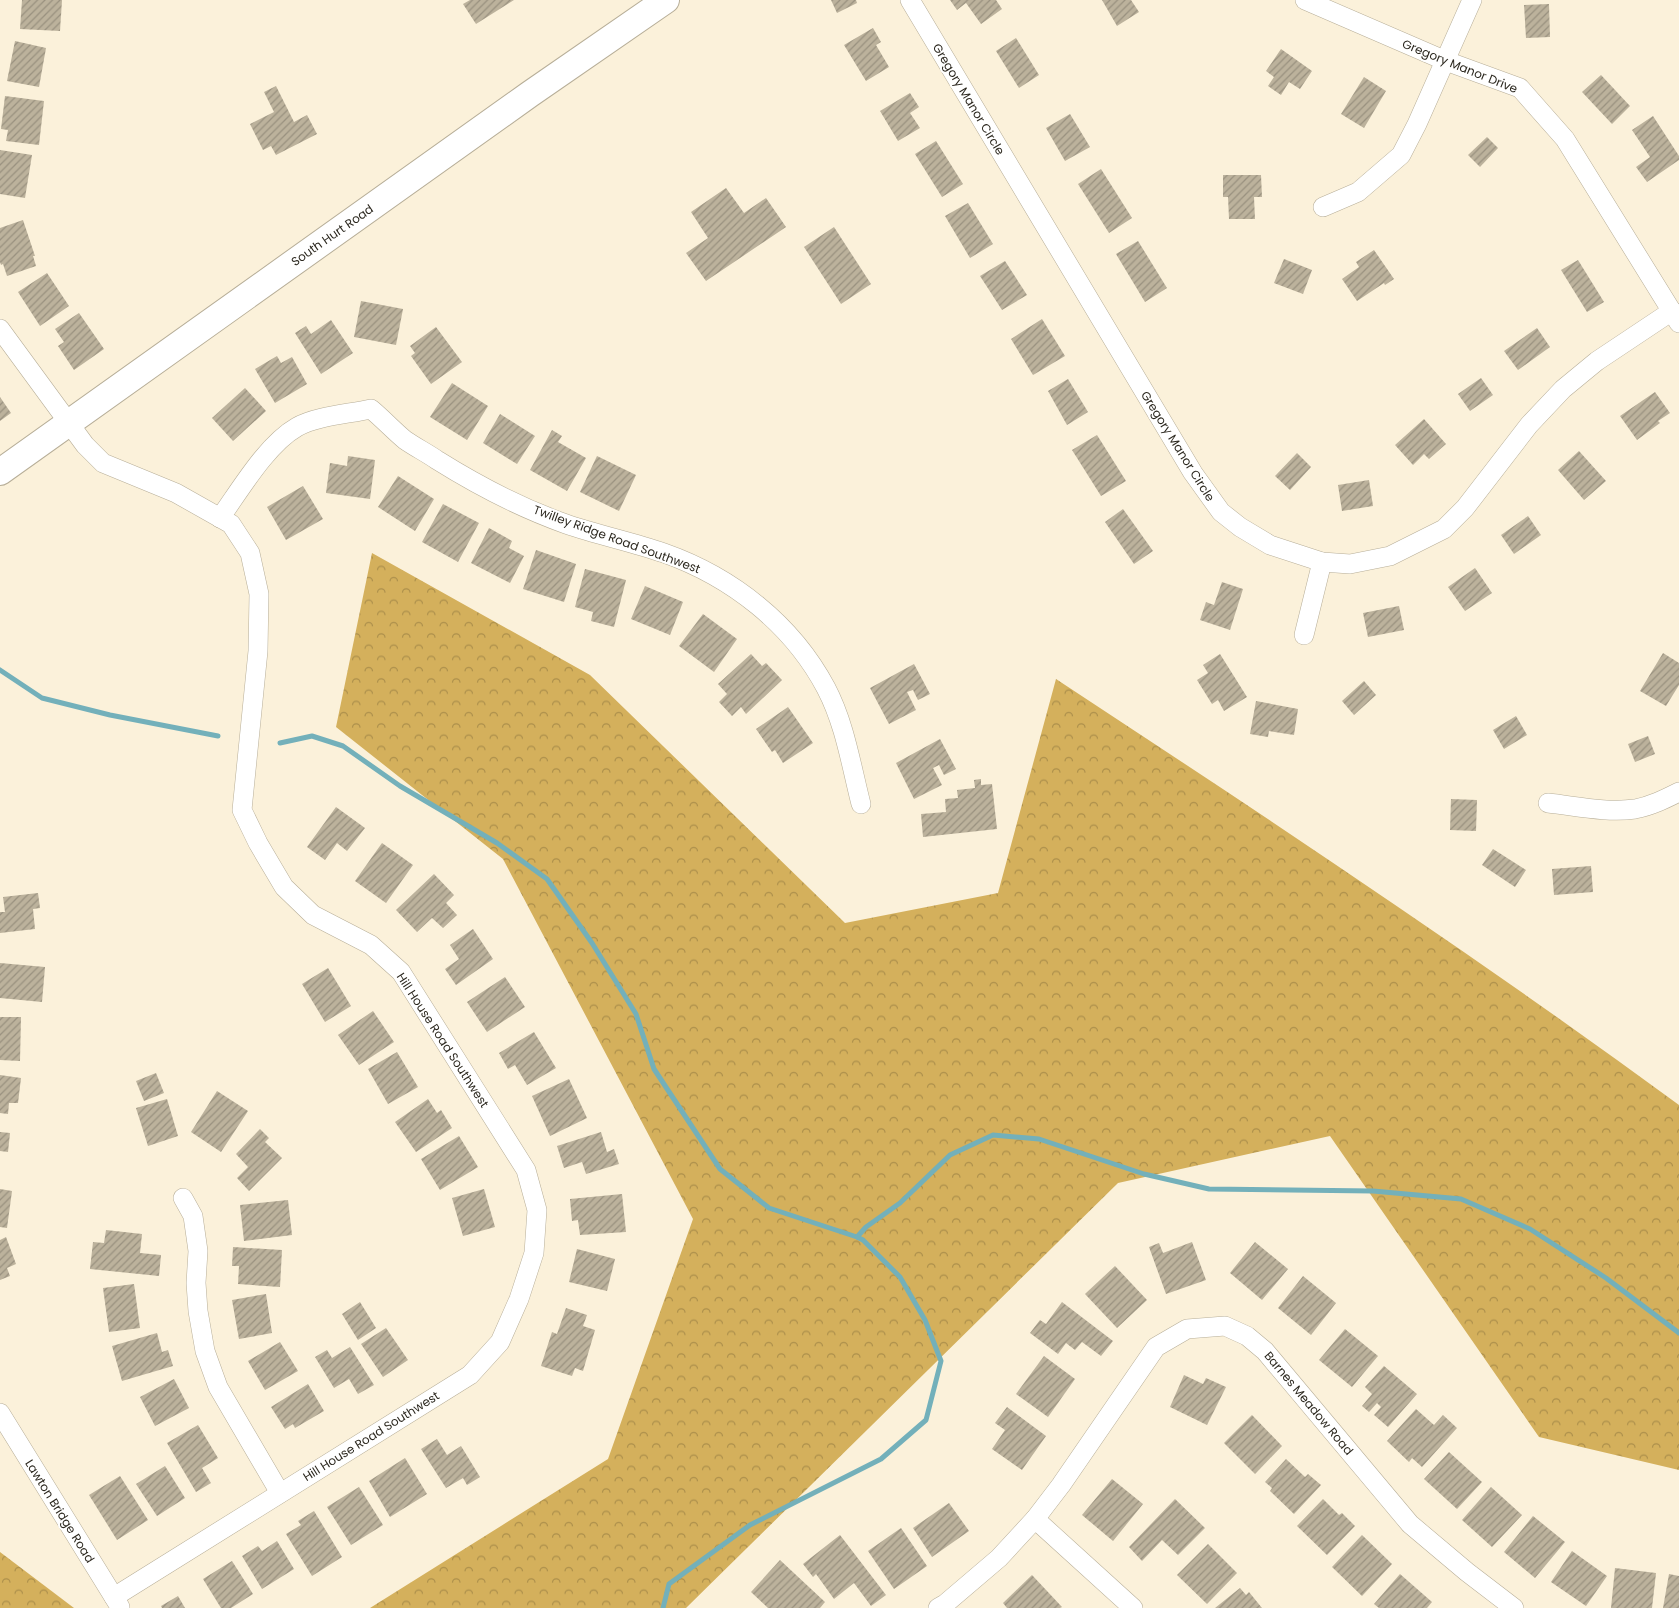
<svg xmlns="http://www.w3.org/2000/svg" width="1679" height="1608" font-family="Poppins,sans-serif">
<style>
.forest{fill:url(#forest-crowns)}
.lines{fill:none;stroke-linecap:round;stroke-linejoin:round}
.stream{stroke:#73b0ba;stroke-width:5}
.building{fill:url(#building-hatch)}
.street-casing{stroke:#b7ae98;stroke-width:20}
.secondary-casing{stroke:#b7ae98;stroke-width:28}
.street{stroke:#fff;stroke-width:19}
.secondary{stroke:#fff;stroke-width:26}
.labels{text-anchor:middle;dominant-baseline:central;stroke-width:4;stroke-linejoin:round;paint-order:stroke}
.street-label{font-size:12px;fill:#2c281f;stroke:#fff}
</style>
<defs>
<pattern id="forest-crowns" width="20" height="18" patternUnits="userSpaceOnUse" patternTransform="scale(1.25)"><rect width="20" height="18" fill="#d4b05c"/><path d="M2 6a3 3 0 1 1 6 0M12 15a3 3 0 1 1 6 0" fill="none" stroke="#ac8f4b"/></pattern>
<pattern id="building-hatch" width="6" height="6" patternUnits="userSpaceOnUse" patternTransform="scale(1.25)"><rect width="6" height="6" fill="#bcb29c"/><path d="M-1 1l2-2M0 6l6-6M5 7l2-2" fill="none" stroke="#99917f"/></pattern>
</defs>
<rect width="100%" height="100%" fill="#fbf1da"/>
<g class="forest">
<path d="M372,553l218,122 255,248 153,-30 58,-214c210,138 420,277 623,426v365l-140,-33 -209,-301 -212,47 -432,425h-316l238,-149 85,-240 -190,-360 -167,-132z"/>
<polygon points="0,1552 74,1608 0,1608"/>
</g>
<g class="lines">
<g class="stream">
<polyline points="0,670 42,698 110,715 218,736"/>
<polyline points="280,743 312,736 343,746 400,786 497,843 547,879 592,943 636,1014 654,1069 720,1169 769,1208 857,1237 863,1240 900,1277 925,1320 941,1361 926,1420 881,1459 750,1525 669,1584 663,1608"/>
<polyline points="857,1237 866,1227 900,1203 950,1155 993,1135 1039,1139 1144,1174 1209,1189 1373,1191 1461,1199 1530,1229 1606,1278 1679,1333"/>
</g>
</g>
<g class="building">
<polygon points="22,0 62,0 60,31 20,29"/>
<polygon points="470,0 514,0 476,24 463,4"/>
<polygon points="831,0 856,0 857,3 837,13"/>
<polygon points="950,0 996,0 1002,9 981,24 966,3 957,10"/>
<polygon points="1102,0 1131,0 1139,12 1117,26"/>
<polygon points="1549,4 1550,37 1526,38 1524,5"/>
<polygon points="873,28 881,42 876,45 889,67 866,81 844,45"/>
<polygon points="1016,38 1039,75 1019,88 996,51"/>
<polygon points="15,41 46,48 39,87 7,81"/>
<polygon points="1281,49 1312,71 1300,89 1289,82 1281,95 1268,86 1274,77 1266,71"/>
<polygon points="1601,75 1630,106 1612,124 1582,92"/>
<polygon points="1364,77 1386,91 1364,128 1341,114"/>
<polygon points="276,86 294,122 307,115 317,134 276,155 271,146 263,150 250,124 274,112 264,92"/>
<polygon points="910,93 919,107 910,113 920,128 898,141 880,111"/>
<polygon points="5,96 44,101 39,145 6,141 8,130 1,129"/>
<polygon points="1070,114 1090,147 1065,161 1046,128"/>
<polygon points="1653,116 1679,156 1679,160 1647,182 1636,167 1650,157 1632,130"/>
<polygon points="1487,137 1498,148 1480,167 1468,155"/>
<polygon points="936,141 963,184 942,197 915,154"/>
<polygon points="0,150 32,155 25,198 0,194"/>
<polygon points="1101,169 1132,218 1109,233 1078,184"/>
<polygon points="1223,175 1261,175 1262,197 1254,197 1255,219 1229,219 1228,197 1223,197"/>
<polygon points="726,188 744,213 766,198 786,227 706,281 686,253 708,238 691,212"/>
<polygon points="968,203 993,244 970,258 945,216"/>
<polygon points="23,220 35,256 33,256 36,266 7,276 3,264 1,265 0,262 0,228"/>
<polygon points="834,227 871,284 841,304 804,247"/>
<polygon points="1138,241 1167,288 1145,302 1116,254"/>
<polygon points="1374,250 1394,279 1385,285 1384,283 1357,301 1342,279 1359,267 1356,262"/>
<polygon points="1284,259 1312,270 1303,294 1274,283"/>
<polygon points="1578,260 1604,302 1587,312 1561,270"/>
<polygon points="1005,261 1027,295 1002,310 980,276"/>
<polygon points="47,273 69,306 40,326 18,292"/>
<polygon points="361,301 403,309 396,345 354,337"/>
<polygon points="79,313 104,349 74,370 58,346 64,342 55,329"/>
<polygon points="1042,319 1065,356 1033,375 1011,339"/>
<polygon points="331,320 353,353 321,374 295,333 306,326 311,334"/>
<polygon points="436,327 462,362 431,384 411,356 415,353 410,346"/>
<polygon points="1537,328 1550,347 1518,370 1504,351"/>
<polygon points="277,356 281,363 292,357 307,384 275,403 255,369"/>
<polygon points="1481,378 1493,395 1470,411 1458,394"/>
<polygon points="1068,379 1088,412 1067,425 1048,391"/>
<polygon points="452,383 488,406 467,440 430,417"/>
<polygon points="245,388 266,411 233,441 212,418"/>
<polygon points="1655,392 1670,413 1658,421 1660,423 1637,440 1620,416"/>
<polygon points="0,397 11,413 0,421"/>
<polygon points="500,414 535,436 517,464 483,443"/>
<polygon points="1424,419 1446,444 1429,459 1424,454 1413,465 1395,445"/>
<polygon points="552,430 562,436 558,442 586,458 567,491 530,470"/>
<polygon points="1097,435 1126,481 1101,496 1072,450"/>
<polygon points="1579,451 1606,481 1584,500 1558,470"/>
<polygon points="1297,453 1311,467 1290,490 1275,476"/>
<polygon points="348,456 375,460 370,499 326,493 330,463 347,466"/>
<polygon points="597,456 636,475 619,511 580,492"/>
<polygon points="398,476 434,499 415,531 378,507"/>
<polygon points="1369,480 1373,506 1342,511 1338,485"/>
<polygon points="303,486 323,519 286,540 267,507"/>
<polygon points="443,504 479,523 458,562 422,542"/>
<polygon points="1123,509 1153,551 1134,564 1105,522"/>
<polygon points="1528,516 1541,535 1514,554 1501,535"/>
<polygon points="489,528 512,541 509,548 524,556 510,583 471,563"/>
<polygon points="536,550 576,564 564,602 523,589"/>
<polygon points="1475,568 1492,593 1465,611 1448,587"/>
<polygon points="585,569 626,580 614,627 591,621 593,612 575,607"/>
<polygon points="1222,582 1243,589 1230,630 1200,620 1206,602 1214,605"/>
<polygon points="645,586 683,602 670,635 631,619"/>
<polygon points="1399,606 1404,630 1368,637 1363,613"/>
<polygon points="703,614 737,639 714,672 679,646"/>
<polygon points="1663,653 1679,663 1679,685 1666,706 1640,691"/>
<polygon points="751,654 762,666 766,663 782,680 746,714 741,707 732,716 719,702 727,694 718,684"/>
<polygon points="1220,654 1247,697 1224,711 1218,700 1212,704 1197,680 1208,673 1203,665"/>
<polygon points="914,664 930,694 918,700 913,690 907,692 916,710 889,724 870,688"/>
<polygon points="1364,681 1376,695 1354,715 1342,701"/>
<polygon points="1256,701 1298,709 1294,735 1269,731 1268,737 1250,734"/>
<polygon points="788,707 813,743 783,763 775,750 772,752 756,729"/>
<polygon points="1516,716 1527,735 1504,749 1493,730"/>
<polygon points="1648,736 1655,754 1635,762 1628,744"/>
<polygon points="940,739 956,769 944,775 939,765 933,768 942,785 914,799 896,763"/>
<polygon points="981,779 981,785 992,784 997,829 923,837 921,814 946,812 945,799 958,798 957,790 975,788 974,780"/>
<polygon points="1451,799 1477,800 1476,831 1450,830"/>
<polygon points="336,807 365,828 347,851 337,843 325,860 307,847"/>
<polygon points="382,843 413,865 386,903 355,881"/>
<polygon points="1493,849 1526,870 1515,887 1482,865"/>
<polygon points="1591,866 1593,892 1554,895 1552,869"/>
<polygon points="434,874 454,895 446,903 457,915 443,928 432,918 417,932 396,910"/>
<polygon points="38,893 40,908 33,909 35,929 0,933 0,912 5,912 3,897"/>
<polygon points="473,929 493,959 456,985 445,969 459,959 450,945"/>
<polygon points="0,963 45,967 42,1002 0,998"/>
<polygon points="328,968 351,1006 325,1022 302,984"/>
<polygon points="505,977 525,1007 487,1032 467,1002"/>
<polygon points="373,1011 394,1042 359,1065 338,1035"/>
<polygon points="0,1017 21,1017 20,1061 0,1060"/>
<polygon points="534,1032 556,1068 527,1085 515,1065 508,1069 499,1053"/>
<polygon points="397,1052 418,1087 388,1104 368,1069"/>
<polygon points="156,1073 164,1093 144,1101 136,1081"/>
<polygon points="0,1075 21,1078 18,1103 9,1103 8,1114 0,1113"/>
<polygon points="569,1079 587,1118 550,1136 532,1096"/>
<polygon points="217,1091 248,1111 221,1152 191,1132"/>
<polygon points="167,1099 178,1136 148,1146 136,1108"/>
<polygon points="428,1099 437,1113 441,1110 452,1128 416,1152 395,1122"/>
<polygon points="260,1129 269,1138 265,1142 282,1158 249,1191 237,1178 248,1167 236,1154"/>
<polygon points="0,1132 10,1133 8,1152 0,1151"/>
<polygon points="601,1132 607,1152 614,1149 619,1164 586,1174 582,1162 564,1168 557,1146"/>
<polygon points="459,1136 478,1167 440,1190 421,1159"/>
<polygon points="0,1189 12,1191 7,1228 0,1227"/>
<polygon points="484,1189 495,1227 463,1236 452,1198"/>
<polygon points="622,1194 626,1232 580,1235 578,1220 572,1221 570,1199"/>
<polygon points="288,1200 292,1235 244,1241 240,1205"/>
<polygon points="106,1230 142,1234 140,1253 161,1255 159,1276 90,1269 93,1242 104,1243"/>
<polygon points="6,1237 16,1264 7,1268 10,1276 0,1280 0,1240"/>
<polygon points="1192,1242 1206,1280 1166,1294 1149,1247 1159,1243 1163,1253"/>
<polygon points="1255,1242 1288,1269 1262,1300 1230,1273"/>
<polygon points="233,1247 282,1250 280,1287 238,1284 239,1266 232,1266"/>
<polygon points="577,1249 615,1259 607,1291 569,1282"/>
<polygon points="1115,1266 1147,1300 1117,1328 1085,1294"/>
<polygon points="1303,1276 1336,1303 1311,1335 1278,1308"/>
<polygon points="134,1284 140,1328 109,1332 103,1288"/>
<polygon points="266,1294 272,1333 239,1339 232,1300"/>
<polygon points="360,1302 376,1328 358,1340 342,1314"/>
<polygon points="1062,1302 1113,1341 1101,1356 1082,1342 1075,1350 1066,1343 1058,1354 1030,1333 1040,1320 1046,1324"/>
<polygon points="566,1308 587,1315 583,1326 595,1330 583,1371 575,1368 572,1376 541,1366 552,1332 557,1334"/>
<polygon points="386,1328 408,1360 383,1377 361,1344"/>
<polygon points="1345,1329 1378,1356 1352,1387 1319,1360"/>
<polygon points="157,1333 162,1352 168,1350 173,1366 122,1381 112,1346"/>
<polygon points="280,1342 298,1371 265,1390 248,1361"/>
<polygon points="350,1347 374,1385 358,1394 349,1379 334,1388 315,1357 327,1350 332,1358"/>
<polygon points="1044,1356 1075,1379 1048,1417 1016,1394"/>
<polygon points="1384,1366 1417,1394 1388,1427 1374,1415 1381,1407 1377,1403 1369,1412 1362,1406 1372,1394 1365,1387"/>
<polygon points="1184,1375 1203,1384 1206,1378 1226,1387 1207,1425 1170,1407"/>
<polygon points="174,1379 189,1408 155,1426 140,1397"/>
<polygon points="308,1384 324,1411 295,1428 293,1424 285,1429 271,1407"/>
<polygon points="1007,1407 1046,1436 1022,1470 992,1449 1005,1430 995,1423"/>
<polygon points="1416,1409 1434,1425 1443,1415 1457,1428 1422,1467 1412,1458 1409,1462 1387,1441"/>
<polygon points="1252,1415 1282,1446 1255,1474 1224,1443"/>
<polygon points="198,1425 218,1458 202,1468 211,1483 196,1492 167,1443"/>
<polygon points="437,1439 447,1455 461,1446 480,1477 467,1485 463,1478 446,1488 421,1449"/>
<polygon points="1449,1452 1482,1482 1457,1509 1424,1479"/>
<polygon points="405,1458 427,1494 390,1517 369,1481"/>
<polygon points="1286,1459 1305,1477 1308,1474 1321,1485 1294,1514 1270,1491 1272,1488 1265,1482"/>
<polygon points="165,1466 185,1498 157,1516 136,1484"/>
<polygon points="120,1476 148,1520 117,1540 89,1495"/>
<polygon points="1112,1479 1143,1504 1113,1541 1082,1515"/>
<polygon points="359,1487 383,1525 351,1545 327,1507"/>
<polygon points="1491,1487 1522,1515 1492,1547 1462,1520"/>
<polygon points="1175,1499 1205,1528 1178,1555 1162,1540 1142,1561 1129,1547"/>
<polygon points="1323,1499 1339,1515 1342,1513 1355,1526 1327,1555 1297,1526"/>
<polygon points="949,1503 969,1531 932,1557 913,1528"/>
<polygon points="314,1511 342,1557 312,1576 286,1534 301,1525 298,1521"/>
<polygon points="1533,1516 1565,1542 1535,1578 1504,1552"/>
<polygon points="901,1528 927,1566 894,1589 868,1551"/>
<polygon points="840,1535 886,1595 871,1606 854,1583 834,1599 816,1574 813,1577 803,1564"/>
<polygon points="1362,1535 1392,1564 1362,1596 1332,1567"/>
<polygon points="277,1541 294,1569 262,1589 242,1556 258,1546 262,1551"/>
<polygon points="1208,1544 1237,1573 1207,1604 1177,1575"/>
<polygon points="1572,1551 1607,1576 1586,1606 1551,1582"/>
<polygon points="780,1560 825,1602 820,1608 768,1608 751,1592"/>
<polygon points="232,1561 253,1594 231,1608 221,1608 203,1579"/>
<polygon points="1615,1568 1656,1573 1652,1608 1611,1608"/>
<polygon points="1400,1574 1432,1602 1427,1608 1379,1608 1374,1604"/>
<polygon points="1669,1574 1679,1576 1679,1608 1663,1608"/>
<polygon points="1032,1575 1062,1607 1060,1608 1007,1608 1003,1603"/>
<polygon points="1240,1588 1246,1595 1249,1592 1262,1608 1215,1608"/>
<polygon points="178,1596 185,1608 162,1608 161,1606"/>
</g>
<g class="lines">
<g class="street-casing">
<g id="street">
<polyline points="910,0 1193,473 1221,512 1240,527 1270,545 1322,562 1350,564 1390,556 1444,529 1465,508 1529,425 1563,389 1597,361 1672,311"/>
<polyline points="1305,0 1446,61 1520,88 1565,139 1679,323"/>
<polyline points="1323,207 1358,192 1401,155 1417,124 1472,0"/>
<polyline points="0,329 85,445 103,463 176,493 231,524 250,553 259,594 258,651 242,810 258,843 284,887 313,915 371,945 401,972 526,1170 537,1210 534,1253 519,1299 500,1342 470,1375 114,1597"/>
<path d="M220,518c20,-28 47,-74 77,-91 19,-11 52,-13 74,-18 12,10 22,21 34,31 10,7 22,13 32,20 40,25 84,48 129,64 32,11 66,18 98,29 68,24 128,71 162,135 19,36 25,77 35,116"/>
<polyline points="1304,635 1322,562"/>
<path d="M1548,803c28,3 59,10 87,6 16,-3 30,-10 44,-17"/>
<polyline points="183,1198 193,1216 198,1251 196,1283 198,1311 205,1351 218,1387 280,1493"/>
<polyline points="0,1413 120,1607"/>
<polyline points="1035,1519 1133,1608"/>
<polyline points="938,1608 945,1604 999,1558 1035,1519 1061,1485 1156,1347 1187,1329 1225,1326 1247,1336 1265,1351 1410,1524 1467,1572 1514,1608"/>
</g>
</g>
<g class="secondary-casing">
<polyline id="secondary" points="0,472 530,94 666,0"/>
</g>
<use href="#street" class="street"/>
<use href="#secondary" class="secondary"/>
</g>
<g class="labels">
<g class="street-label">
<text transform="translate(1460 66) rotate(22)">Gregory Manor Drive</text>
<text transform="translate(969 99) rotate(59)">Gregory Manor Circle</text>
<text transform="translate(332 235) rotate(-35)">South Hurt Road</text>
<text transform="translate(1178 446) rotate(58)">Gregory Manor Circle</text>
<text transform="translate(617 539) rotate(20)">Twilley Ridge Road Southwest</text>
<text transform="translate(443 1040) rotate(57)">Hill House Road Southwest</text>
<text transform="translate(1309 1403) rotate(50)">Barnes Meadow Road</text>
<text transform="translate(371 1436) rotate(-32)">Hill House Road Southwest</text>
<text transform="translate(60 1511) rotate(58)">Lawton Bridge Road</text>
</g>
</g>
</svg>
